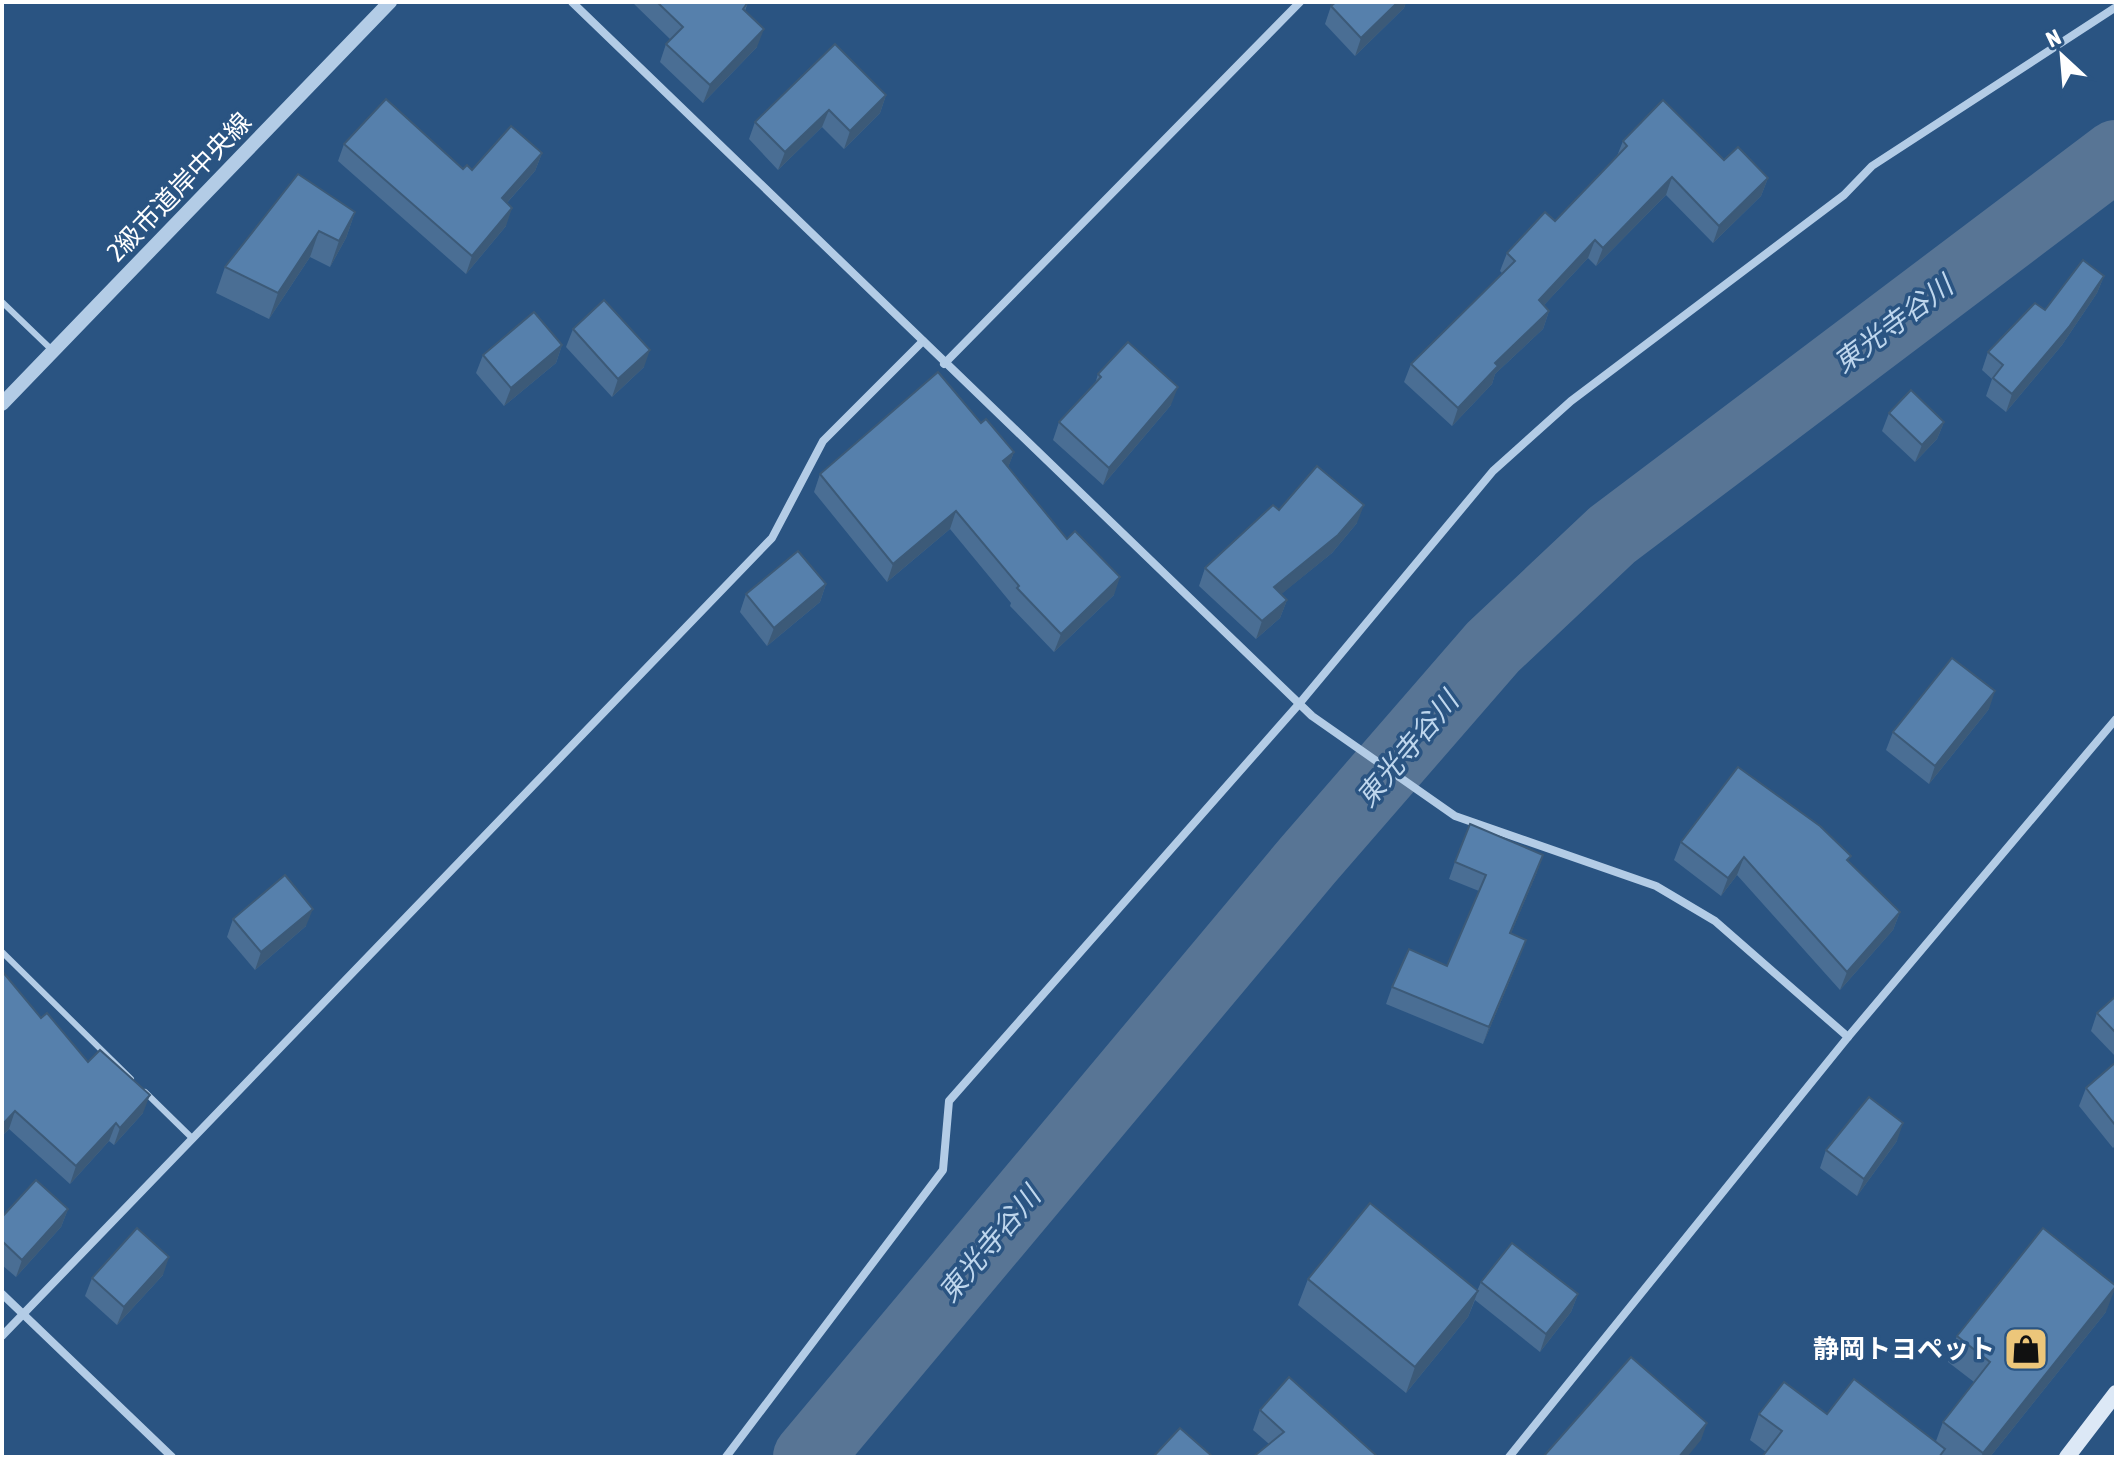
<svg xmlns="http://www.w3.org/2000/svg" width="2118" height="1459" font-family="'Asap Condensed','Noto Sans JP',sans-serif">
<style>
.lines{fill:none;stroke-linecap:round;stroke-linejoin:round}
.river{stroke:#587595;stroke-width:70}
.service{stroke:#b3cce6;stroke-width:6}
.minor{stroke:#b3cce6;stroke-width:8}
.tertiary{stroke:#b3cce6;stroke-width:14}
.secondary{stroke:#dce8f6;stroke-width:16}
.wall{fill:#4a6e94}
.shaded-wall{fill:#3c5a78}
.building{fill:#5680ac;stroke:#3c5a78;stroke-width:2}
.labels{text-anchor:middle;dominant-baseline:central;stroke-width:7;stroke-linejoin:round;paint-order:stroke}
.street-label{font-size:26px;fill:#fff;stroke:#2a5482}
.poi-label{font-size:26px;font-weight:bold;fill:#fff;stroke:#2a5482;text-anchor:end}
.water-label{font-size:28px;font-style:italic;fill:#bed6ed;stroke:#2a5482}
</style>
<rect width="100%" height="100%" fill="#2a5482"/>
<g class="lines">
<polyline class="river" points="808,1457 1308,860 1493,647 1612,535 2116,155"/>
<g class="service">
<polyline points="2,302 53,351"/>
<polyline points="2,952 131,1079"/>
<polyline points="145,1092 193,1139"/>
</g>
<g class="minor">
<polyline points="572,2 1312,716 1455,816 1656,886 1715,921 1848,1037"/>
<polyline points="944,364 1300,2"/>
<polyline points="2,1294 172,1457"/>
<polyline points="2,1336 772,538 823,441 923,341"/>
<polyline points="726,1457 943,1170 949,1101 1299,704 1493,471 1571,401 1844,195 1872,166 2116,7"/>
<polyline points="1509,1457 1848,1037 2116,719"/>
</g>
<polyline class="tertiary" points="2,404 390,2"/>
<polyline class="secondary" points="2067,1457 2116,1393"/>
</g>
<g class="wall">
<polygon points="632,2 748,2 745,11 757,47 703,103 660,62 666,44 671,40"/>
<polygon points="1336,2 1406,2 1404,8 1355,56 1325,24 1331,6"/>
<polygon points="886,95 880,113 844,149 822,127 778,170 749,139 755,122"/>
<polygon points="1623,141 1724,160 1768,178 1761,196 1713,243 1666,195 1596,266 1588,258 1544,305 1549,311 1543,329 1495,374 1492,384 1452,426 1404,382 1411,364 1502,273 1500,271 1507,253 1555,221 1617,156"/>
<polygon points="344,144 463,169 472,170 542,153 535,171 507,203 506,226 466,274 338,161"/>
<polygon points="355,212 346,238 330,267 310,257 269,319 216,293 225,267"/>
<polygon points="2104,276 2097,293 2062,345 2006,412 1986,396 1992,379 1982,370 1988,352 2045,310"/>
<polygon points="573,329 644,367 612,397 566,347"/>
<polygon points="562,345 556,363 504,406 476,373 483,355"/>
<polygon points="1098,374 1171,405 1103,485 1053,440 1059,422 1095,384"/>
<polygon points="1889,413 1944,422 1937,439 1915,462 1882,431"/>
<polygon points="981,423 1014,452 1008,467 1114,595 1054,652 1010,606 1011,603 950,529 887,582 814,492 820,474"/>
<polygon points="1279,510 1357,523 1332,553 1281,594 1287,600 1280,618 1256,639 1199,586 1205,568"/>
<polygon points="826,584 820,602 767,646 740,612 746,594"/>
<polygon points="1989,709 1929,784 1886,750 1893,732"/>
<polygon points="1681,842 1848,862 1900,912 1893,930 1840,990 1737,875 1721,896 1674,860"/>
<polygon points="1455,862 1537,872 1511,933 1520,956 1483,1044 1386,1004 1392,987 1447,966 1479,891 1449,879"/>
<polygon points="233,919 306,926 255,970 227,937"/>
<polygon points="2,971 41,1018 143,1113 114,1145 109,1141 70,1184 9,1129 2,1136"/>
<polygon points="2116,996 2116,1057 2091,1031 2097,1013"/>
<polygon points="2116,1062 2116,1145 2113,1148 2079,1106 2086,1088"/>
<polygon points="1897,1141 1857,1196 1820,1168 1826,1150"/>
<polygon points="68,1209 61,1227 16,1277 2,1265 2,1217"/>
<polygon points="163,1275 117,1325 85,1296 92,1278"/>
<polygon points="1308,1279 1477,1291 1481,1282 1578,1294 1571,1312 1540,1352 1475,1300 1468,1317 1406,1393 1298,1305"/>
<polygon points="2106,1312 1990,1457 1946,1457 1943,1455 1766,1452 1750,1440 1759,1414 1827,1414 1936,1441 1943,1422 1974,1382 1948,1362 1957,1336"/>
<polygon points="1260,1410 1378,1457 1269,1444 1253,1430"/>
</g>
<g class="shaded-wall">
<polygon points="1398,2 1406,2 1404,8 1355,56 1361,38"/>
<polygon points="764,29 757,47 703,103 710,85"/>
<polygon points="886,95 880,113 844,149 850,131"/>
<polygon points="829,110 822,127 778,170 785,152"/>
<polygon points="542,153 535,171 495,216 502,198"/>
<polygon points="1672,177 1666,195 1596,266 1603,248"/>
<polygon points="1768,178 1761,196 1713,243 1719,226"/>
<polygon points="512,208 506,226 466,274 472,256"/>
<polygon points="355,212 346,238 330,267 339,241"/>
<polygon points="319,231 310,257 269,319 278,293"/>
<polygon points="1595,240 1588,258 1532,318 1539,300"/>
<polygon points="2104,276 2097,293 2062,345 2006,412 2012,394"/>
<polygon points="1549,311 1543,329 1495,374 1492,384 1452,426 1458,408 1495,363"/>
<polygon points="562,345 556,363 504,406 511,388"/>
<polygon points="650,350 644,367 612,397 618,379"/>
<polygon points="1178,387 1171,405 1103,485 1109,468"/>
<polygon points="1944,422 1937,439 1915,462 1922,445"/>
<polygon points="1014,452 1007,470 1003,461"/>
<polygon points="1364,505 1357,523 1332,553 1268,605 1274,587"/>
<polygon points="956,511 950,529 887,582 893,564"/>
<polygon points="1120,577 1114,595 1054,652 1061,634"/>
<polygon points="826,584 820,602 767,646 774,628"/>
<polygon points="1287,600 1280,618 1256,639 1262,621"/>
<polygon points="1995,691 1989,709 1929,784 1935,766"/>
<polygon points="1543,855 1537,872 1504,950 1510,933"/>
<polygon points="1744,857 1737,875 1721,896 1728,878"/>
<polygon points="313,909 306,926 255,970 261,952"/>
<polygon points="1900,912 1893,930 1840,990 1847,972"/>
<polygon points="1526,940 1520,956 1483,1044 1489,1027"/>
<polygon points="150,1095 143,1113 114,1145 120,1128"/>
<polygon points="15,1111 9,1129 2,1136 2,1125"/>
<polygon points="116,1123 109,1141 70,1184 76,1166"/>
<polygon points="1903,1123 1897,1141 1857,1196 1864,1179"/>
<polygon points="68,1209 61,1227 16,1277 22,1260"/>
<polygon points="169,1257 163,1275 117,1325 124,1307"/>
<polygon points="2116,1286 2106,1312 1990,1457 1981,1457 1983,1453"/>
<polygon points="1478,1291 1468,1317 1406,1393 1415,1367"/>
<polygon points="1578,1294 1571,1312 1540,1352 1546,1334"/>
<polygon points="1707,1423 1701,1440 1687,1457 1679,1457"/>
</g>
<g class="building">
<polygon points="657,2 748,2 743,9 764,29 710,85 666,44 683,27"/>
<polygon points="1336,2 1398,2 1361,38 1331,6"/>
<polygon points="835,44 886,95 850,131 829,110 785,152 755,122"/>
<polygon points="386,99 463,169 467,165 472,170 511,126 542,153 502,198 512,208 472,256 344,144"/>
<polygon points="1663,100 1724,160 1738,147 1768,178 1719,226 1672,177 1603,248 1595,240 1539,300 1549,311 1495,363 1498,366 1458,408 1411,364 1515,261 1507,253 1545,212 1555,221 1627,146 1623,141"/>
<polygon points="298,174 355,212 339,241 319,231 278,293 225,267"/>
<polygon points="2083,260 2104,276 2069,327 2012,394 1993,378 2003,365 1988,352 2035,303 2045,310"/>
<polygon points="604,300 650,350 618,379 573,329"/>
<polygon points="534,312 562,345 511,388 483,355"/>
<polygon points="1128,342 1178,387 1109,468 1059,422 1101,377 1098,374"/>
<polygon points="938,372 981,423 986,419 1014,452 1003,461 1067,539 1075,531 1120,577 1061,634 1017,588 1019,586 956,511 893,564 820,474"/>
<polygon points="1911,390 1944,422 1922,445 1889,413"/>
<polygon points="1317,466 1364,505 1338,535 1274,587 1287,600 1262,621 1205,568 1273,505 1279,510"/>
<polygon points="798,551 826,584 774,628 746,594"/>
<polygon points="1952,658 1995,691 1935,766 1893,732"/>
<polygon points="1738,767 1820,826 1851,856 1847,860 1900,912 1847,972 1744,857 1728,878 1681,842"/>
<polygon points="1470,824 1543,855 1510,933 1526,940 1489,1027 1392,987 1409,949 1447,966 1486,875 1455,862"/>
<polygon points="285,875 313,909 261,952 233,919"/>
<polygon points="2,971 41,1018 47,1013 88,1062 100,1050 150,1095 120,1128 116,1123 76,1166 15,1111 2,1125"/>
<polygon points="2116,996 2116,1033 2097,1013"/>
<polygon points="2116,1062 2116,1126 2086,1088"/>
<polygon points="1869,1097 1903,1123 1864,1179 1826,1150"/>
<polygon points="36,1180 68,1209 22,1260 2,1241 2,1217"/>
<polygon points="1370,1203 1478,1291 1415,1367 1308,1279"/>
<polygon points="137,1228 169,1257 124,1307 92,1278"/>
<polygon points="2043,1228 2116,1286 1983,1453 1943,1422 1990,1362 1957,1336"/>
<polygon points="1512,1243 1578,1294 1546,1334 1481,1282"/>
<polygon points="1631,1357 1707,1423 1679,1457 1543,1457"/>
<polygon points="1289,1377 1378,1457 1253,1457 1284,1432 1260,1410"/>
<polygon points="1854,1379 1945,1449 1939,1457 1762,1457 1782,1431 1759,1414 1784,1382 1827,1414"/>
<polygon points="1180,1428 1213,1457 1153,1457"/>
</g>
<defs>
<g id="shop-square" transform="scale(2.3)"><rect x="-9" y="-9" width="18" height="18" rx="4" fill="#ecc67a" stroke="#2a5482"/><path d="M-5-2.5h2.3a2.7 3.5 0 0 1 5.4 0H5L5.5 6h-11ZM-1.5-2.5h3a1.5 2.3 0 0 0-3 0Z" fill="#111"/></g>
</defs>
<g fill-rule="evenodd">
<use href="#shop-square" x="2026" y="1349"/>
</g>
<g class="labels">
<g class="street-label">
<text transform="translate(179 187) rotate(-46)">2級市道岸中央線</text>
</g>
<g class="poi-label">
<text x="1995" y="1349">静岡トヨペット</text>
</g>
<g class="water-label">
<text transform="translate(1893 324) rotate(-37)">東光寺谷川</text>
<text transform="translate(1407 749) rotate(-50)">東光寺谷川</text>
<text transform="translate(989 1244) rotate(-50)">東光寺谷川</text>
</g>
</g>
<rect width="2118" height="1459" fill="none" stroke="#ffffff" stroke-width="8"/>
<g transform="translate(2062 56) rotate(334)" stroke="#2a5482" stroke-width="6" paint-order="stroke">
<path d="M0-6L14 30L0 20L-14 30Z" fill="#ffffff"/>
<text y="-12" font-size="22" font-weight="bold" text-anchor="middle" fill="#ffffff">N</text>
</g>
</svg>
